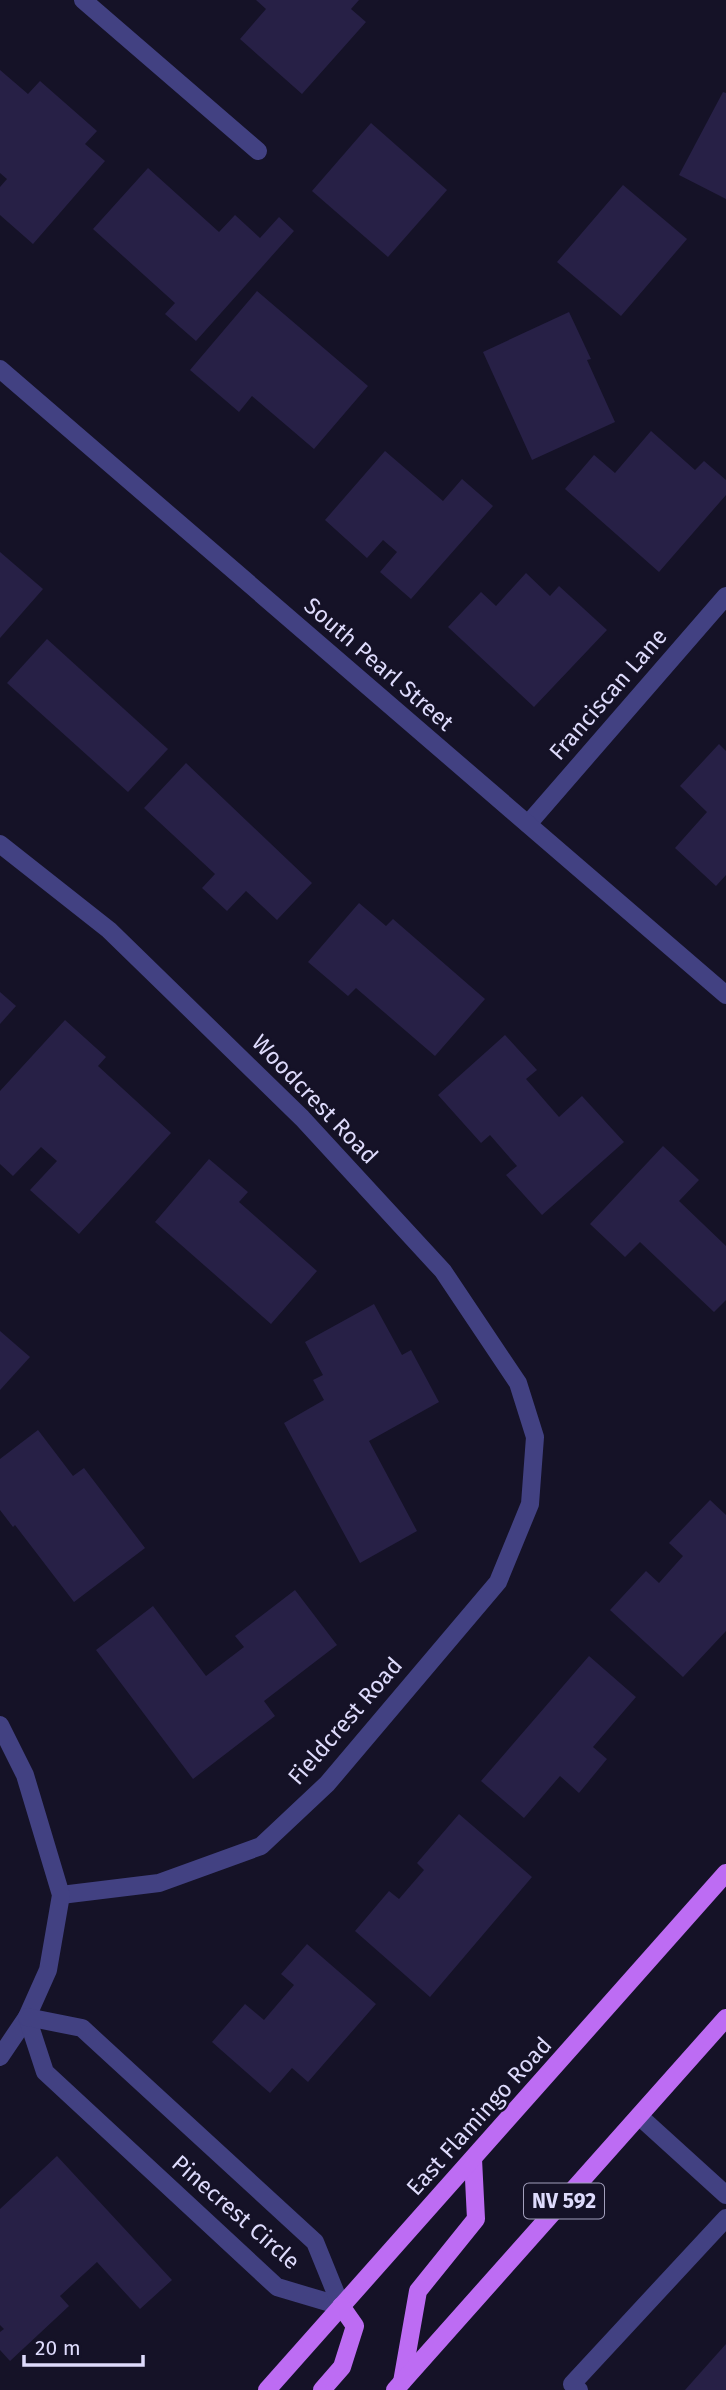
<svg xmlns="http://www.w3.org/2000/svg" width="726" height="2390" font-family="'Fira Sans',sans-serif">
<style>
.building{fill:#272046}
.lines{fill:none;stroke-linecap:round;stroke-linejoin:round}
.service{stroke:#424182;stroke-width:18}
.minor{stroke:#424182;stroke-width:18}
.tertiary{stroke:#424182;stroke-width:18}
.primary{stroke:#bd6cf3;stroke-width:18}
.labels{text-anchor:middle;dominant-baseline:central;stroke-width:5;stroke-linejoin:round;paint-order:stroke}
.shield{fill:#151227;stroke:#a29fbc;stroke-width:2}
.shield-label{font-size:21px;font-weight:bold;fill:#dedbfc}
.street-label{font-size:23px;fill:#dedbfc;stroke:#151227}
</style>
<rect width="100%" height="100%" fill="#151227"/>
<g class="building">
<polygon points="256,0 359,0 351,9 366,22 302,94 240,39 266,9"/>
<polygon points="0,70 28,94 40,81 97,131 85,144 105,161 33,244 0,215 0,187 7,179 0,173"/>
<polygon points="723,92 726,93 726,199 679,175"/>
<polygon points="371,123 447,190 388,257 312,191"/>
<polygon points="148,168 219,232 235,215 260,238 279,217 294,231 196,341 165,314 175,303 93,229"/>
<polygon points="623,185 687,239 621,316 557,262"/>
<polygon points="257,291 368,386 314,449 252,396 239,412 190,370"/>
<polygon points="569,312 591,359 587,360 615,422 532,460 483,352"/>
<polygon points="651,431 695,470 704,461 726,480 726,495 659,572 565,489 594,455 615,473"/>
<polygon points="385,451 443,501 462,479 493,506 411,599 380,572 397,552 383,540 367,558 325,520"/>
<polygon points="0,552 43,589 0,638"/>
<polygon points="526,573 550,596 559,586 607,630 534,707 448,627 481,592 496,606"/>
<polygon points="47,639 168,749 128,792 7,683"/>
<polygon points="719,744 726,751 726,875 716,886 675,848 707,812 680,786"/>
<polygon points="186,763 312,883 277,920 246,891 227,911 202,888 215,874 144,808"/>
<polygon points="359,903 386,926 393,919 485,999 435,1056 356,988 348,996 308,962"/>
<polygon points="0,992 16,1006 0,1024"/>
<polygon points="65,1020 106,1057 98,1066 171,1133 79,1234 30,1190 57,1161 41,1147 13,1176 0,1164 0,1091"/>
<polygon points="505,1035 537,1070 526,1079 559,1117 582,1096 624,1142 542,1215 506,1175 517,1166 490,1135 481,1143 438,1095"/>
<polygon points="663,1146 699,1180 679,1201 726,1246 726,1300 714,1312 640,1242 625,1257 590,1224"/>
<polygon points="209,1159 248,1192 239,1202 317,1271 271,1324 155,1222"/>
<polygon points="374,1304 402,1355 411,1350 439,1402 369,1441 417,1531 360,1563 284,1423 324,1400 313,1380 323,1375 305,1342"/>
<polygon points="0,1331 30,1357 0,1390"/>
<polygon points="38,1430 73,1476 84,1468 145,1548 74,1602 15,1525 13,1527 0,1510 0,1459"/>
<polygon points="710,1500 726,1515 726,1631 683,1677 610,1610 646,1571 659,1583 683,1556 669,1543"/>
<polygon points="295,1590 337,1645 264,1701 275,1716 193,1779 96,1650 153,1606 206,1676 244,1647 235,1636"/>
<polygon points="589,1656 636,1697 593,1747 607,1759 579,1793 560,1776 524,1818 481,1781"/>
<polygon points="459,1814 532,1877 430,1997 355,1931 389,1891 399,1899 424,1870 417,1863"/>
<polygon points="307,1944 376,2004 308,2082 292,2068 270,2093 212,2042 245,2004 264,2020 294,1985 281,1974"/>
<polygon points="57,2156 172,2280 140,2309 97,2262 60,2296 69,2306 10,2361 0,2350 0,2332 4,2329 0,2325 0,2209"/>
<polygon points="726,2344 726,2390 685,2390"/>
</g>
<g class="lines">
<g class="service">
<polyline points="639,2116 726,2195"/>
<polyline points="579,2390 572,2384 726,2218"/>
</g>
<g class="minor">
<polyline points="83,0 258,151"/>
<polyline points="528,824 726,596"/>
<polyline points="0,844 109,930 302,1118 443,1271 518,1383 535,1437 530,1504 498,1582 327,1784 261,1846 159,1883 61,1895"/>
<polyline points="0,1725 25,1775 61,1895 48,1970 27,2017 0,2057"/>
<polyline points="27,2017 45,2072 277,2287 341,2306"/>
<polyline points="27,2017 82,2028 315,2242 341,2306"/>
</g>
<polyline class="tertiary" points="0,369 726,995"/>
<g class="primary">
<polyline points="402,2382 418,2291 476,2219 473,2159"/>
<polyline points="267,2390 726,1873"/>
<polyline points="322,2390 342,2367 355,2326 341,2306"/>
<polyline points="395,2390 726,2018"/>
</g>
</g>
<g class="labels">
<rect class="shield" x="524" y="2183.5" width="80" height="35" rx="5"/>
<g class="shield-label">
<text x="564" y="2201">NV 592</text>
</g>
<g class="street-label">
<text transform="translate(379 664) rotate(41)">South Pearl Street</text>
<text transform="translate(608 694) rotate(-49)">Franciscan Lane</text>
<text transform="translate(315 1099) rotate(46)">Woodcrest Road</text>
<text transform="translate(345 1721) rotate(-49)">Fieldcrest Road</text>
<text transform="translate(479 2116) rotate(-48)">East Flamingo Road</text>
<text transform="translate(236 2212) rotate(41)">Pinecrest Circle</text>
</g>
</g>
<path d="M24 2355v10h119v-10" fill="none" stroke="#dedbfc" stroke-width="3.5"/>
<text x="35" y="2355" font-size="21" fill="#dedbfc" stroke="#151227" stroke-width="5" paint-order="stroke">20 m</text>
</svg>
